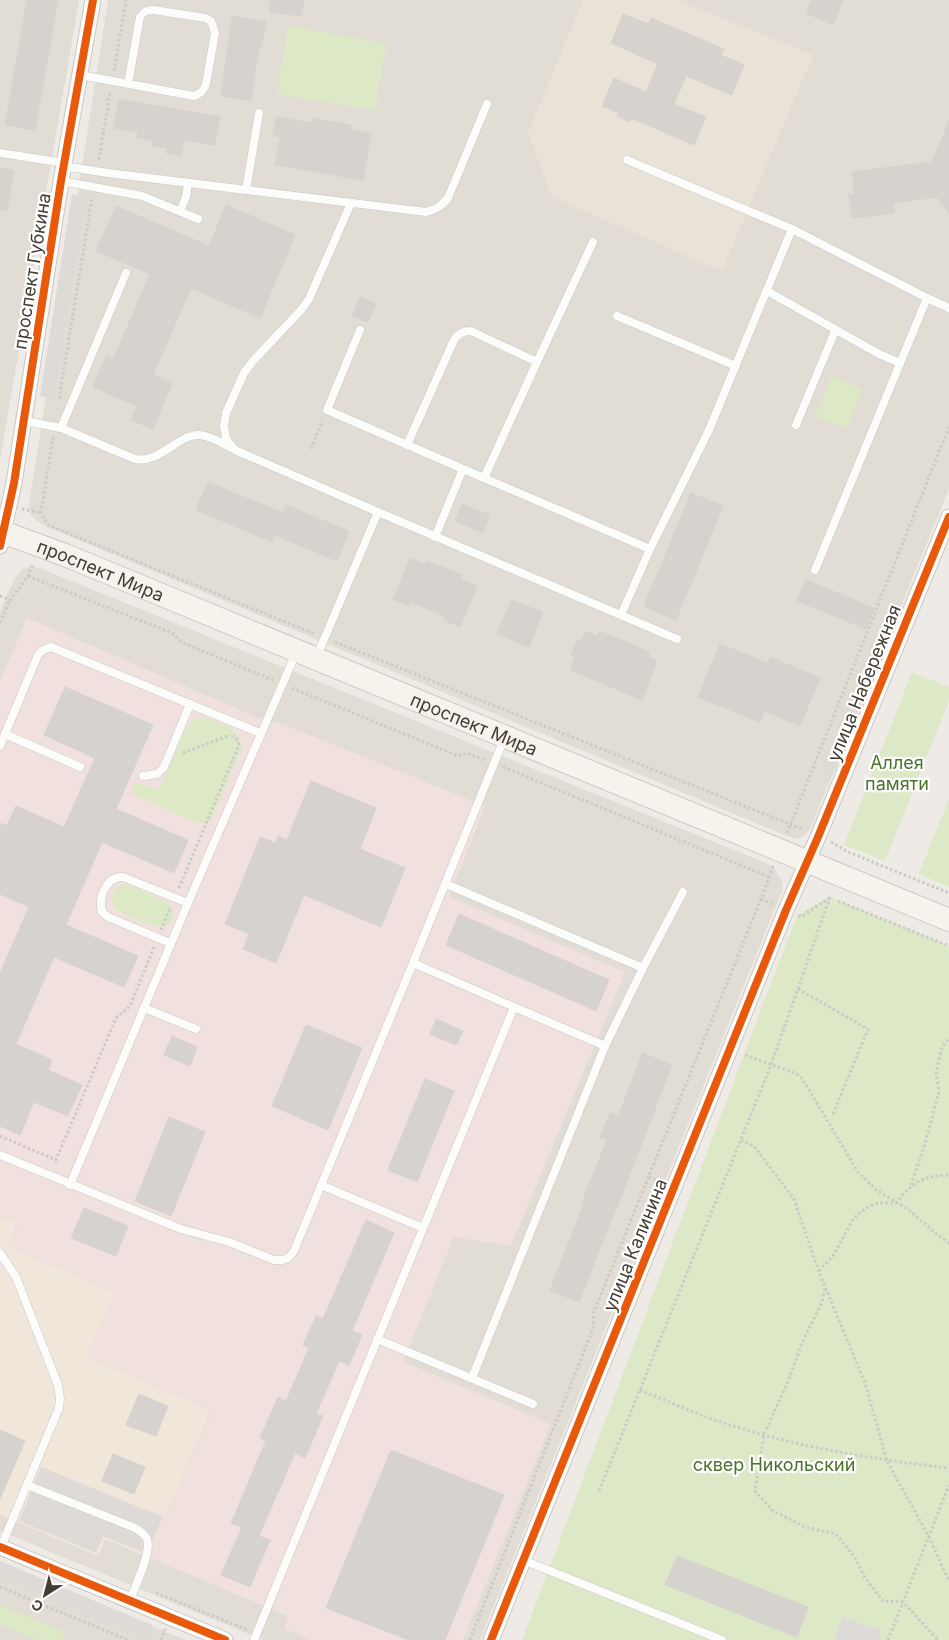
<svg xmlns="http://www.w3.org/2000/svg" width="949" height="1640" font-family="Inter,sans-serif">
<style>
.residential{fill:#e2ddd4}
.commercial{fill:#f1e6da}
.education{fill:#e9e2d6}
.medical{fill:#f0e1de}
.green{fill:#dde8c7}
.parking{fill:#dddad7}
.building{fill:#d6d3ce;stroke:#d6d2cd}
.lines{fill:none;stroke-linecap:round;stroke-linejoin:round}
.lane-casing{stroke:#cac7c3;stroke-width:9}
.street-casing{stroke:#cac7c3;stroke-width:17}
.secondary-casing{stroke:#cdc8be;stroke-width:24}
.path{stroke:#cccac6;stroke-width:3;stroke-dasharray:2.5 2.5;stroke-linecap:butt}
.lane{stroke:#fcfcfb;stroke-width:8}
.street{stroke:#fcfcfb;stroke-width:15}
.secondary{stroke:#f6f3ed;stroke-width:22}
.cycleway-casing{stroke:#fff;stroke-width:11}
.cycleway{stroke:#e8590c;stroke-width:8}
.labels{text-anchor:middle;dominant-baseline:central;stroke-width:4.5;stroke-linejoin:round;paint-order:stroke}
.street-label{font-size:18px;fill:#433c34;stroke:#fff}
.park-label{font-size:18px;fill:#4a7329;stroke:#fff}
</style>
<rect width="100%" height="100%" fill="#eeebe7"/>
<g class="residential">
<polygon points="0,0 79,0 0,461"/>
<polygon points="108,0 949,0 949,489 811,827 805,835 798,839 787,836 50,528 38,522 31,515 29,505"/>
<polygon points="30,566 42,569 768,864 776,871 782,881 782,891 480,1640 263,1640 0,1531 0,611 14,579 21,570"/>
<polygon points="0,1563 186,1640 0,1640"/>
</g>
<polygon class="commercial" points="0,1216 17,1223 8,1247 114,1292 87,1357 211,1410 148,1557 105,1539 98,1556 0,1515"/>
<polygon class="education" points="583,0 678,0 813,55 722,271 552,197 528,133"/>
<polygon class="medical" points="27,618 273,724 275,721 485,806 449,897 625,972 511,1246 454,1237 403,1362 551,1424 463,1640 311,1640 284,1629 288,1616 148,1557 212,1410 87,1357 114,1292 8,1247 18,1223 0,1215 0,682"/>
<g class="green">
<polygon points="288,26 386,43 375,110 277,94"/>
<polygon points="832,376 862,389 846,429 815,416"/>
<polygon points="912,672 949,687 949,700 885,861 844,845"/>
<path d="M205,717c16,7 35,11 37,31l-30,72 -11,4 -70,-30 5,-11 23,7 29,-65c4,-5 10,-7 17,-8z"/>
<polygon points="949,799 949,887 919,874"/>
<path d="M122,885h6l41,18c4,6 7,12 3,18 -10,15 -43,-5 -55,-11l-4,-4 -2,-10 6,-9z"/>
<polygon points="830,897 949,946 949,1640 522,1640 797,915"/>
<polygon points="0,1605 65,1632 62,1640 37,1640 0,1624"/>
</g>
<g class="parking">
<polygon points="72,194 86,197 54,399 40,396"/>
<polygon points="884,614 895,619 833,775 822,770"/>
<polygon points="41,1467 163,1517 147,1554 103,1536 96,1553 19,1521"/>
<polygon points="0,1561 152,1625 146,1639 0,1578"/>
<polygon points="843,1617 881,1631 878,1640 834,1640"/>
</g>
<g class="building">
<polygon points="27,0 58,0 35,130 5,125"/>
<polygon points="271,0 304,0 301,16 269,12"/>
<polygon points="811,0 843,0 833,25 806,13"/>
<polygon points="623,14 648,24 651,18 724,49 721,55 744,65 732,95 686,76 674,104 706,117 694,145 631,118 629,122 617,116 619,113 602,106 614,78 646,92 658,64 611,43"/>
<polygon points="232,16 266,22 261,47 259,47 251,101 221,96"/>
<polygon points="119,99 220,117 215,145 184,140 181,155 166,153 167,148 152,146 153,141 137,138 138,132 114,128"/>
<polygon points="276,117 312,123 313,118 351,125 351,130 371,133 363,180 275,165 280,137 273,136"/>
<polygon points="949,121 949,213 937,197 893,203 895,213 852,218 849,195 855,194 852,172 932,162"/>
<polygon points="0,168 14,170 7,210 0,209"/>
<polygon points="226,205 295,235 260,318 191,288 153,375 172,383 153,429 131,420 137,406 93,387 107,355 114,358 150,274 96,251 116,206 209,246"/>
<polygon points="360,297 376,304 368,322 352,316"/>
<polygon points="208,482 283,513 286,505 349,531 337,561 275,535 272,542 196,510"/>
<polygon points="691,493 723,506 676,620 644,606"/>
<polygon points="462,504 490,515 483,533 455,521"/>
<polygon points="410,558 426,565 427,561 462,575 460,579 477,586 460,627 444,620 445,616 411,602 409,606 393,599"/>
<polygon points="806,580 874,608 866,629 797,601"/>
<polygon points="511,600 543,612 529,647 497,634"/>
<polygon points="586,631 597,636 599,631 650,652 648,657 657,661 642,700 570,670 575,656 571,655 577,640 581,642"/>
<polygon points="720,644 768,663 770,657 820,678 800,726 765,711 760,722 698,697"/>
<polygon points="65,687 153,725 116,809 188,840 174,873 102,842 66,925 138,956 124,987 54,957 16,1044 52,1060 48,1070 82,1085 68,1116 34,1102 20,1135 0,1126 0,973 29,907 0,894 0,823 7,826 16,806 64,827 95,758 44,735"/>
<polygon points="311,781 376,808 360,849 405,868 381,927 304,895 276,963 243,949 249,934 225,924 260,837 275,843 278,836 287,840"/>
<polygon points="459,914 609,980 596,1011 446,945"/>
<polygon points="436,1019 463,1031 456,1045 430,1034"/>
<polygon points="306,1025 362,1048 328,1130 272,1106"/>
<polygon points="172,1036 197,1047 190,1066 164,1055"/>
<polygon points="643,1053 672,1065 614,1215 613,1215 579,1302 550,1290 584,1203 582,1202 607,1140 600,1137 610,1112 618,1116"/>
<polygon points="425,1079 454,1091 417,1182 388,1170"/>
<polygon points="169,1117 205,1132 171,1216 135,1201"/>
<polygon points="84,1208 128,1226 116,1256 71,1238"/>
<polygon points="366,1220 394,1233 352,1331 362,1335 349,1365 339,1361 316,1414 323,1416 305,1458 295,1453 259,1536 270,1540 250,1587 221,1575 242,1527 231,1523 266,1441 260,1438 278,1397 286,1401 309,1348 303,1345 316,1316 323,1319"/>
<polygon points="139,1394 168,1406 156,1436 126,1425"/>
<polygon points="0,1430 25,1441 0,1499"/>
<polygon points="391,1450 504,1495 445,1640 409,1640 326,1608"/>
<polygon points="113,1454 145,1467 134,1494 102,1481"/>
<polygon points="677,1556 808,1607 797,1637 665,1585"/>
</g>
<g class="lines">
<g class="lane-casing">
<g id="lane">
<path d="M80,75l114,21c7,-3 10,-5 12,-12l9,-51 -4,-12 -6,-3 -51,-8c-7,0 -10,1 -14,7l-12,67"/>
<polyline points="0,153 64,163"/>
<polyline points="627,160 792,229"/>
<path d="M63,166l45,7 318,39c10,-2 15,-6 22,-14l39,-94"/>
<polyline points="61,181 142,196 198,219"/>
<polyline points="246,190 259,113"/>
<polyline points="351,203 309,299 302,309 253,361 244,373 226,413 224,426 226,439 235,450 378,512 677,639"/>
<polyline points="180,211 186,197 188,183"/>
<polyline points="767,291 879,354 900,363"/>
<polyline points="617,316 736,366"/>
<polyline points="360,330 327,410 463,469 435,537"/>
<path d="M25,421l36,7 74,31c26,5 43,-26 65,-24 11,1 24,9 34,14"/>
<polyline points="796,425 835,331"/>
<polyline points="61,428 126,273"/>
<path d="M407,445l47,-105c5,-7 9,-9 17,-9l66,31 56,-120"/>
<polyline points="463,469 650,549"/>
<polyline points="484,478 537,362"/>
<polyline points="815,570 927,298"/>
<polyline points="621,615 650,549 709,430 792,229 927,298 949,308"/>
<polyline points="317,656 378,512"/>
<polyline points="5,734 80,767"/>
<polyline points="0,746 38,655 43,650 51,647 260,733"/>
<polyline points="143,776 157,774 164,767 190,704"/>
<polyline points="446,884 643,968"/>
<path d="M170,943l-62,-26 -6,-5c-4,-14 4,-36 21,-35l65,26"/>
<polyline points="514,1007 605,1046"/>
<polyline points="144,1008 196,1029"/>
<polyline points="0,1155 181,1229 229,1242 274,1260 282,1260 288,1258 294,1251 413,963"/>
<polyline points="70,1185 188,903 296,653"/>
<polyline points="321,1185 423,1228"/>
<polyline points="0,1253 16,1277 58,1385 60,1398 59,1408 1,1547"/>
<polyline points="377,1339 533,1404"/>
<polyline points="472,1378 605,1046 643,968 683,892"/>
<path d="M27,1485l108,43c5,3 10,6 12,11 5,13 -12,48 -17,61"/>
<polyline points="523,1560 722,1640"/>
<polyline points="254,1640 514,1007 413,963 504,739"/>
</g>
</g>
<g class="street-casing">
<g id="street">
<polyline points="0,546 14,483 61,181 93,0"/>
<polyline points="0,1547 225,1640"/>
<polyline points="491,1640 786,910 818,837 949,517"/>
</g>
</g>
<g class="secondary-casing">
<g id="secondary">
<path id="s1" d="M0,531l65,24 884,365"/>
</g>
</g>
<g class="path">
<polyline points="114,71 126,0"/>
<polyline points="99,160 110,92"/>
<polyline points="59,399 92,198"/>
<polyline points="53,437 41,513 48,525 315,634"/>
<polyline points="311,449 323,420"/>
<polyline points="22,509 41,513"/>
<polyline points="28,576 172,633 183,643 273,680"/>
<polyline points="0,596 10,600 28,576 33,563"/>
<polyline points="0,623 10,600"/>
<polyline points="335,642 804,830"/>
<polyline points="292,688 458,756 467,753 484,760"/>
<polyline points="183,753 230,735"/>
<polyline points="503,767 769,877"/>
<polyline points="787,833 949,427"/>
<polyline points="831,842 848,852 949,893"/>
<polyline points="179,888 239,745 236,737 233,736"/>
<polyline points="761,899 772,904"/>
<polyline points="838,901 949,946"/>
<polyline points="799,915 801,917 829,898"/>
<polyline points="161,930 170,908"/>
<polyline points="798,989 868,1029 833,1114"/>
<polyline points="745,1055 797,1074 802,1078 858,1172 875,1189 909,1210 934,1232 949,1243"/>
<polyline points="0,1136 56,1160 116,1018 130,1006 154,947"/>
<polyline points="741,1140 754,1146 794,1199 819,1272 865,1383 887,1461 929,1537 949,1581"/>
<polyline points="649,1177 662,1183"/>
<polyline points="911,1185 925,1144 939,1091 936,1073 942,1047 949,1038"/>
<path d="M819,1271l14,-15 21,-38 11,-9 12,-6h19c17,-21 26,-27 53,-28"/>
<polyline points="825,1289 822,1302 802,1343 787,1384 764,1434 755,1491 773,1511 805,1527 836,1534 854,1556 865,1578 883,1601 903,1602 938,1640"/>
<path d="M640,1390c25,10 49,21 75,30 75,26 155,39 234,48"/>
<polyline points="599,1491 771,1065 830,897"/>
<polyline points="0,1587 128,1640"/>
<polyline points="156,1593 248,1630"/>
<polyline points="161,1640 165,1629"/>
<polyline points="470,1640 594,1326 593,1314 761,899 773,866"/>
<polyline points="888,1640 949,1485"/>
</g>
<use href="#lane" class="lane"/>
<use href="#street" class="street"/>
<use href="#secondary" class="secondary"/>
<g class="cycleway-casing">
<g id="cycleway">
<polyline points="0,546 14,483 61,181 93,0"/>
<polyline points="0,1547 225,1640"/>
<polyline points="491,1640 786,910 818,837 949,517"/>
</g>
</g>
<use href="#cycleway" class="cycleway"/>
</g>
<g class="labels">
<g class="street-label">
<text transform="translate(32 271) rotate(-81)">проспект Губкина</text>
<text stroke="none"><textPath href="#s1" startOffset="108">проспект Мира</textPath></text>
<text transform="translate(864 683) rotate(-68)">улица Набережная</text>
<text stroke="none"><textPath href="#s1" startOffset="512">проспект Мира</textPath></text>
<text transform="translate(635 1245) rotate(-68)">улица Калинина</text>
</g>
<g class="park-label">
<text x="897" y="762">Аллея<tspan x="897" dy="21">памяти</tspan></text>
<text x="774" y="1464">сквер Никольский</text>
</g>
</g>
<g transform="translate(45 1595) rotate(216)" stroke="#ffffff" stroke-width="4" paint-order="stroke">
<path d="M0-4L9 19L0 12L-9 19Z" fill="#433c34"/>
<text y="-8" font-size="14" font-weight="bold" text-anchor="middle" fill="#433c34">С</text>
</g>
</svg>
